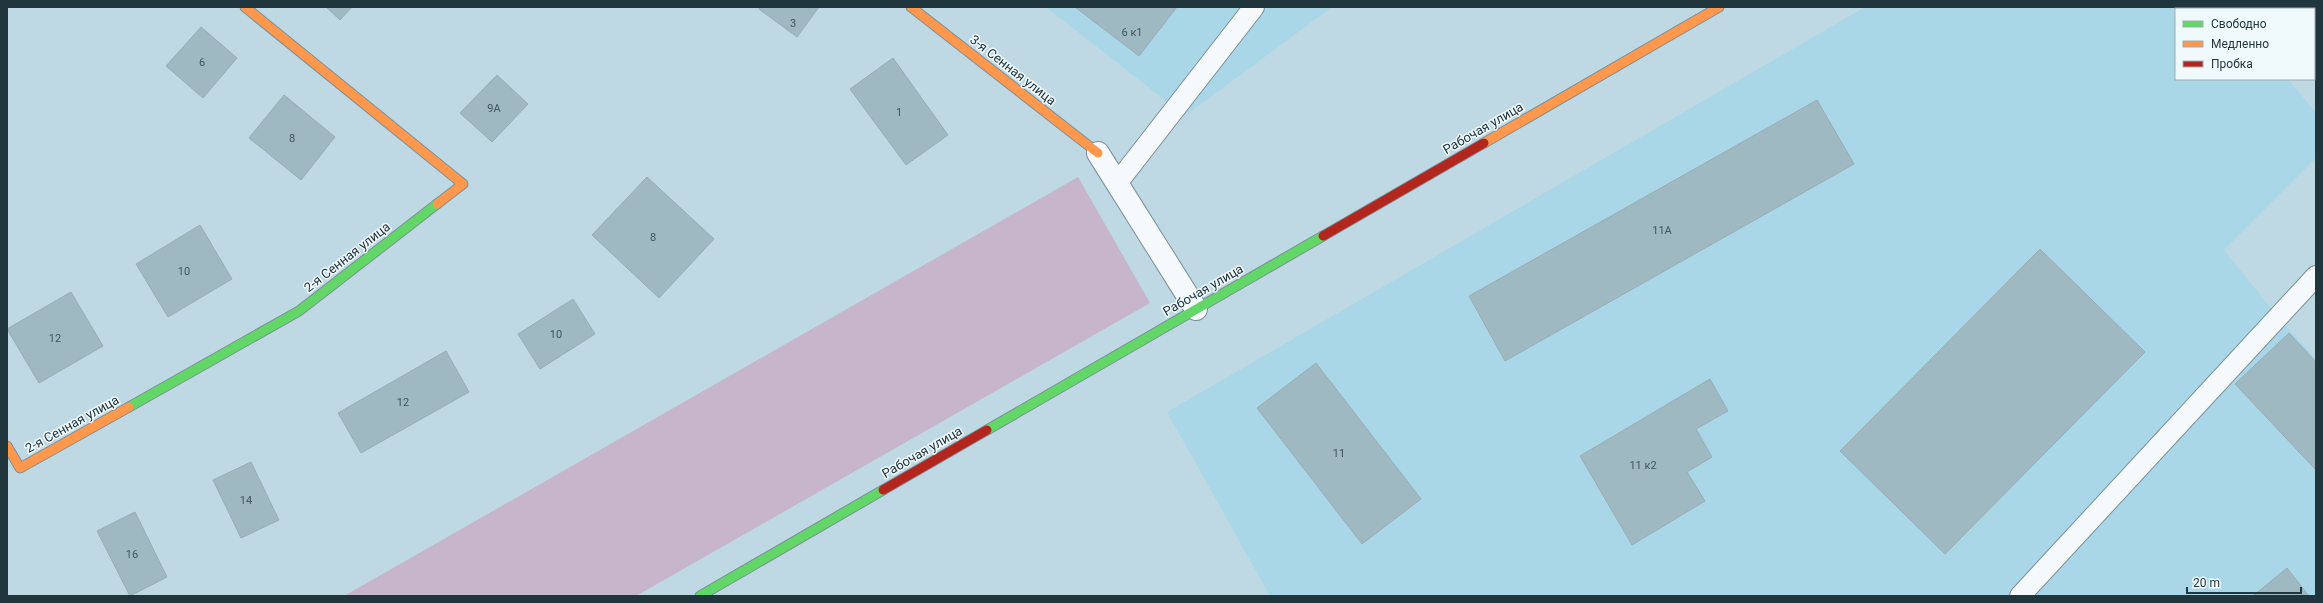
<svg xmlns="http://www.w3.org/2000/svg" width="2323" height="603" font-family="Roboto,sans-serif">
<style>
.built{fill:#aad7e7}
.green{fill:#c6b5cb}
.building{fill:#9eb9c2;stroke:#98adb5}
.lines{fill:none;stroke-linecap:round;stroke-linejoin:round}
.lane-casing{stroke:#7b9098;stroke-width:22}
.street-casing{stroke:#7b9098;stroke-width:24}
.fast-casing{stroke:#7b9098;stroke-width:11}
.slow-casing{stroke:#7b9098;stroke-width:11}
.jam-casing{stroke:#7b9098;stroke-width:11}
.lane{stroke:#f5f9fb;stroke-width:20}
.street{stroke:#f5f9fb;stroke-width:22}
.fast{stroke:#63d668;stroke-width:9}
.slow{stroke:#ff974d;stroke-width:9}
.jam{stroke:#b3261e;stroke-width:9}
.labels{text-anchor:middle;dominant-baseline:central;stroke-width:3;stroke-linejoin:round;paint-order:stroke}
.number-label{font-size:11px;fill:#40565e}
.street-label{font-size:13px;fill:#21353c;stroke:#f0fafd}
</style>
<rect width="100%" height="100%" fill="#bed9e3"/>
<g class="built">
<polygon points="1046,7 1332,7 1185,116"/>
<polygon points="1865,7 2230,7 2232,9 2176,9 2176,79 2288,79 2316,113 2316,158 2224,250 2279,318 2316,359 2316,596 1270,596 1167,412"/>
</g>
<polygon class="green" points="1078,177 1150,303 636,596 344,596"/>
<g class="building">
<polygon points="326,7 352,7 340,20"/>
<polygon points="760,7 819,7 797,37 759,9"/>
<polygon points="1075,7 1177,7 1139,56"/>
<polygon points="201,27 237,58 203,98 166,66"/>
<polygon points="893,58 948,135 906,165 850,89"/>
<polygon points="497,75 528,104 492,142 460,113"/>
<polygon points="284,95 335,137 301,180 249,138"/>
<polygon points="1817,100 1854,164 1505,361 1469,296"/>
<polygon points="647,177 714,239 659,298 592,235"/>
<polygon points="200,225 232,279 168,317 136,264"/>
<polygon points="2040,249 2145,352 1945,554 1840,451"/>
<polygon points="71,292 103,346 39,383 7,329"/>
<polygon points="573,299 595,334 540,369 518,334"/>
<polygon points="2289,333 2316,362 2316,470 2235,384"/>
<polygon points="446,351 469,392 361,453 338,413"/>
<polygon points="1316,363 1421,499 1362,544 1257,408"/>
<polygon points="1710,379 1728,411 1696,429 1712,457 1687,472 1705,501 1632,545 1580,456"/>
<polygon points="251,462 279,520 241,538 213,480"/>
<polygon points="135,512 167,577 130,596 97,531"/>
<polygon points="2287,568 2309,596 2253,596"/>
</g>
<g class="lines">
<g class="lane-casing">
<g id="lane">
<polyline points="1118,182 1254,7"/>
<polyline points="2020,596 2316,276"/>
</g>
</g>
<g class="street-casing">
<polyline id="street" points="1098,153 1196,309"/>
</g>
<g class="fast-casing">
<g id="fast">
<polyline points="129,407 299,311 437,204"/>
<polyline points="987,430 1323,236"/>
<polyline points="700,596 883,490"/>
</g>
</g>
<g class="slow-casing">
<g id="slow">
<polyline points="245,7 463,184 437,204"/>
<polyline points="911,7 1098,153"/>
<polyline points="1484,143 1719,7"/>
<polyline points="7,446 20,468 129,407"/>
</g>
</g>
<g class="jam-casing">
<g id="jam">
<polyline points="1323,236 1484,143"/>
<polyline points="883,490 987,430"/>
</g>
</g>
<use href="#lane" class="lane"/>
<use href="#street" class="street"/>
<use href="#fast" class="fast"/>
<use href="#slow" class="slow"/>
<use href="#jam" class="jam"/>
</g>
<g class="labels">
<g class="number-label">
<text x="793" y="23">3</text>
<text x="1132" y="32">6 к1</text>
<text x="202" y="62">6</text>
<text x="494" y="108">9А</text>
<text x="899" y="112">1</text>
<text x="292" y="138">8</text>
<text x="1662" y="230">11А</text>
<text x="653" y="237">8</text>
<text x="184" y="271">10</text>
<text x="556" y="334">10</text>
<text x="55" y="338">12</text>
<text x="403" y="402">12</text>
<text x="1339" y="453">11</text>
<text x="1643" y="465">11 к2</text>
<text x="246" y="500">14</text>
<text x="132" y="554">16</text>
</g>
<g class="street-label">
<text transform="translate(1013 70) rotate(38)">3-я Сенная улица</text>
<text transform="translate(1483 128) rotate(-30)">Рабочая улица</text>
<text transform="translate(347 257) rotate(-38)">2-я Сенная улица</text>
<text transform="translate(1203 290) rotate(-30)">Рабочая улица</text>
<text transform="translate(72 424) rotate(-29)">2-я Сенная улица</text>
<text transform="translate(922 452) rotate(-30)">Рабочая улица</text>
</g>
</g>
<rect width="2323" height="603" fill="none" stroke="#21353c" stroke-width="16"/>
<rect x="2175" y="8" width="140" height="72" fill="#f0fafd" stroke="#9dabb0"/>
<rect x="2183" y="21" width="20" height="6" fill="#63d668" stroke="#9dabb0"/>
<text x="2211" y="28" font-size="12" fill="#21353c">Свободно</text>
<rect x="2183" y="41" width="20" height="6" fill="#ff974d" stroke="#9dabb0"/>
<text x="2211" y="48" font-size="12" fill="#21353c">Медленно</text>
<rect x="2183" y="61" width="20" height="6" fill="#b3261e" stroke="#9dabb0"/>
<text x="2211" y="68" font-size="12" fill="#21353c">Пробка</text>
<path d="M2187 587v6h114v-6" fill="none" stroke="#21353c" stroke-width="2"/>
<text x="2193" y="587" font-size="12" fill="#21353c" stroke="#f0fafd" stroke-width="3" paint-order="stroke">20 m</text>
</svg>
